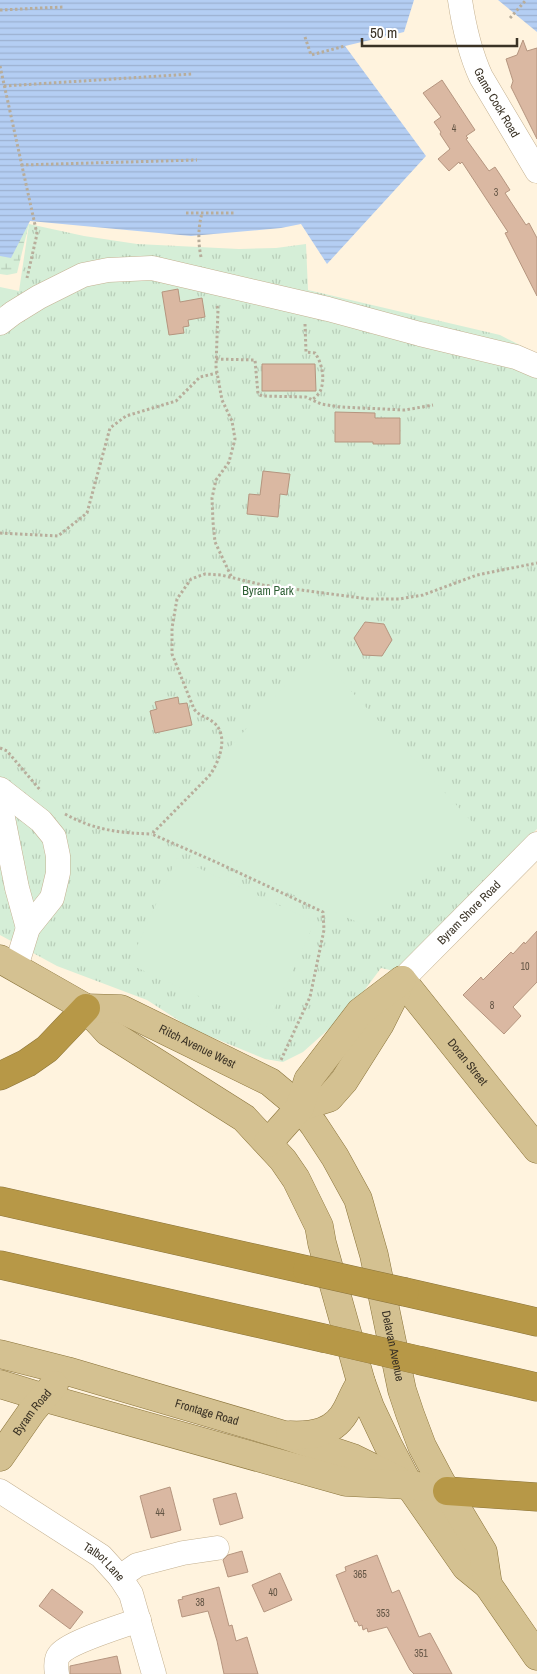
<svg xmlns="http://www.w3.org/2000/svg" width="537" height="1674" font-family="'Archivo Narrow',sans-serif">
<style>
.grass{fill:url(#grass-tufts)}
.wetland{fill:url(#wetland-marsh)}
.pitch{fill:#d5eed7}
.water{fill:url(#water-rules)}
.building{fill:#dab8a2;stroke:#b5957f}
.lines{fill:none;stroke-linecap:round;stroke-linejoin:round}
.minor-casing{stroke:#c4b191;stroke-width:25}
.major-casing{stroke:#8b743b;stroke-width:29}
.highway-casing{stroke:#8b743b;stroke-width:29}
.path{stroke:#b8ad9b;stroke-width:3;stroke-dasharray:2.5 2.5;stroke-linecap:butt}
.minor{stroke:#fff;stroke-width:24}
.major{stroke:#d4c191;stroke-width:28}
.highway{stroke:#b79847;stroke-width:28}
.highway-bridge-casing{stroke:#8b743b;stroke-width:29;stroke-linecap:butt}
.highway-bridge{stroke:#b79847;stroke-width:28}
.labels{text-anchor:middle;dominant-baseline:central;stroke-width:4.5;stroke-linejoin:round;paint-order:stroke}
.number-label{font-size:10px;fill:#625444}
.street-label{font-size:12px;fill:#3a3225;stroke:#fff}
.park-label{font-size:12px;fill:#2d5f34;stroke:#fff}
</style>
<defs>
<pattern id="grass-tufts" width="24" height="20" patternUnits="userSpaceOnUse" patternTransform="scale(1.25)"><rect width="24" height="20" fill="#d5eed7"/><path d="M3 7l-1-3M5 7V3M7 7l1-3M15 17l-1-3M17 17v-4M19 17l1-3" fill="none" stroke="#b8cdb8"/></pattern>
<pattern id="wetland-marsh" width="20" height="14" patternUnits="userSpaceOnUse" patternTransform="scale(1.25)"><rect width="20" height="14" fill="#d5eed7"/><path d="M1 5h8M5 5V1M11 12h8M15 12V8" fill="none" stroke="#b8cdb8"/></pattern>
<pattern id="water-rules" width="6" height="5" patternUnits="userSpaceOnUse" patternTransform="scale(1.25)"><rect width="6" height="5" fill="#b4cef3"/><path d="M0 2.5h6" fill="none" stroke="#9cb1d0"/></pattern>
</defs>
<rect width="100%" height="100%" fill="#fff3de"/>
<polygon class="grass" points="29,224 84,236 137,244 239,249 276,248 306,244 308,290 500,335 537,354 537,829 394,971 381,968 349,1011 303,1052 283,1062 265,1059 192,1029 147,1000 57,966 0,935 0,287 19,291"/>
<polygon class="wetland" points="29,224 17,273 7,275 0,274 0,225"/>
<g class="pitch">
<polygon points="315,652 473,823 369,927 152,834"/>
<polygon points="177,858 315,922 266,1027 129,964"/>
</g>
<g class="water">
<polygon points="0,0 414,0 404,32 345,46 426,156 327,264 301,224 281,228 191,236 30,221 11,258 0,256"/>
<polygon points="498,0 537,0 537,32"/>
</g>
<g class="building">
<polygon points="523,40 527,51 537,48 537,139 511,87 513,81 506,59 517,55"/>
<polygon points="442,80 475,130 466,136 468,138 466,139 489,171 495,167 501,176 510,190 505,193 526,225 529,223 537,238 537,296 505,233 508,232 462,162 460,164 459,162 449,171 438,159 450,149 440,134 441,132 434,122 441,117 423,93"/>
<polygon points="178,289 180,302 202,298 205,317 188,320 189,326 183,327 184,333 169,335 162,292"/>
<polygon points="262,364 315,364 316,391 262,391"/>
<polygon points="335,412 375,413 375,418 400,418 400,444 373,444 373,442 335,442"/>
<polygon points="263,471 290,474 287,495 280,494 278,517 247,514 249,494 260,495"/>
<polygon points="365,622 384,624 392,640 382,656 363,655 354,638"/>
<polygon points="178,697 179,704 187,703 192,725 155,733 150,711 157,709 155,702"/>
<polygon points="537,931 537,982 513,1007 521,1016 504,1034 463,995 481,977 483,980 511,952 513,954 524,942 525,944"/>
<polygon points="170,1487 181,1530 151,1538 140,1496"/>
<polygon points="236,1493 243,1518 220,1525 213,1499"/>
<polygon points="242,1551 248,1572 228,1577 223,1560 228,1555"/>
<polygon points="377,1555 392,1593 399,1590 419,1637 430,1633 452,1674 414,1674 410,1670 387,1627 368,1632 367,1628 363,1630 362,1625 359,1626 357,1621 355,1622 336,1575 346,1571 345,1567"/>
<polygon points="280,1573 292,1600 264,1612 252,1585"/>
<polygon points="219,1587 229,1626 232,1625 236,1641 247,1637 258,1674 224,1674 217,1641 208,1611 182,1617 178,1600 183,1599 182,1597"/>
<polygon points="52,1589 83,1612 70,1629 39,1606"/>
<polygon points="117,1656 121,1674 70,1674 70,1666"/>
</g>
<g class="lines">
<g class="minor-casing">
<g id="minor">
<path id="s1" d="M460,0c4,27 10,53 21,77l56,94"/>
<polyline points="0,323 13,313 39,297 83,275 108,270 152,268 328,309 420,334 516,357 537,366"/>
<polyline points="0,789 41,821 54,837 58,856 58,873 52,898 28,928 16,967"/>
<polyline points="0,803 17,888 28,928"/>
<path id="s2" d="M402,980l135,-136"/>
<path id="s3" d="M0,1491l101,65 19,21 11,17 23,80"/>
<polyline points="120,1577 137,1565 183,1553 217,1548"/>
<path d="M57,1674c-1,-6 -2,-14 2,-19 9,-13 64,-29 80,-35"/>
</g>
</g>
<g class="major-casing">
<g id="major">
<polyline points="0,959 86,1008 108,1032 244,1118 283,1160 296,1179 319,1226 322,1243 361,1382 370,1407 388,1445 409,1485 466,1567 488,1585 537,1656"/>
<path id="s4" d="M402,980l135,169"/>
<path id="s5" d="M86,1008l35,1 149,73 30,25 14,18 21,32 23,42 16,56 28,135 8,24 12,32 19,36 42,70 5,33"/>
<polyline points="300,1107 329,1098 344,1081 380,1024 398,988"/>
<polyline points="268,1143 300,1107 308,1080 360,1012 402,980"/>
<path id="s6" d="M0,1354l67,17 217,64 69,23 45,22"/>
<polyline points="0,1384 42,1397 346,1482 409,1485 425,1487"/>
<path d="M290,1435c23,1 45,-2 57,-26 5,-10 8,-18 14,-27"/>
<path id="s7" d="M0,1457l32,-46 22,-26"/>
</g>
</g>
<g class="highway-casing">
<g id="highway">
<polyline points="0,1076 27,1063 47,1049 86,1008"/>
<polyline points="0,1201 307,1270"/>
<polyline points="0,1265 323,1338"/>
<polyline points="405,1292 537,1322"/>
<polyline points="422,1361 537,1387"/>
<polyline points="447,1491 537,1497"/>
</g>
</g>
<g class="path">
<polyline points="0,10 63,7"/>
<polyline points="510,18 526,0"/>
<polyline points="305,37 311,55 345,46"/>
<polyline points="0,66 37,234 27,278"/>
<polyline points="4,86 192,74"/>
<polyline points="21,165 197,160"/>
<polyline points="186,213 236,213"/>
<path d="M201,257c-3,-15 -3,-29 1,-44"/>
<polyline points="217,306 218,309 216,367 222,400 232,421 235,439 229,462 216,480 212,498 213,522 215,542 232,578"/>
<path d="M305,324l1,28 9,1c7,10 10,25 6,36 -1,4 -5,8 -8,10"/>
<polyline points="216,359 255,360 258,394 262,396 306,397 321,404 340,407 405,410 433,405"/>
<polyline points="0,533 58,536 87,513 110,428 126,416 176,401 200,377 217,373"/>
<polyline points="0,748 7,751 41,791"/>
<path d="M65,814c29,16 54,19 87,20"/>
<path d="M281,1060l29,-63 14,-67 -1,-18 -105,-49 -66,-29 57,-58c10,-13 21,-41 4,-54 -6,-5 -14,-6 -19,-13l-22,-55v-26l5,-29 14,-20 14,-5 16,1 42,10 106,14h30l24,-4 54,-20 60,-12"/>
</g>
<use href="#minor" class="minor"/>
<use href="#major" class="major"/>
<use href="#highway" class="highway"/>
<g class="highway-bridge-casing">
<g id="highway-bridge">
<polyline points="307,1270 405,1292"/>
<polyline points="323,1338 422,1361"/>
</g>
</g>
<use href="#highway-bridge" class="highway-bridge"/>
</g>
<g class="labels">
<g class="number-label">
<text x="454" y="128">4</text>
<text x="496" y="192">3</text>
<text x="525" y="966">10</text>
<text x="492" y="1005">8</text>
<text x="160" y="1512">44</text>
<text x="360" y="1574">365</text>
<text x="273" y="1592">40</text>
<text x="200" y="1602">38</text>
<text x="383" y="1613">353</text>
<text x="421" y="1653">351</text>
</g>
<g class="street-label">
<text stroke="none"><textPath href="#s1" startOffset="110">Game Cock Road</textPath></text>
<text stroke="none"><textPath href="#s2" startOffset="95">Byram Shore Road</textPath></text>
<text stroke="none"><textPath href="#s5" startOffset="120">Ritch Avenue West</textPath></text>
<text stroke="none"><textPath href="#s4" startOffset="105">Doran Street</textPath></text>
<text stroke="none"><textPath href="#s5" startOffset="500">Delavan Avenue</textPath></text>
<text stroke="none"><textPath href="#s6" startOffset="215">Frontage Road</textPath></text>
<text stroke="none"><textPath href="#s7" startOffset="55">Byram Road</textPath></text>
<text stroke="none"><textPath href="#s3" startOffset="126">Talbot Lane</textPath></text>
</g>
<g class="park-label">
<text x="268" y="591">Byram Park</text>
</g>
</g>
<path d="M362 38v8h155v-8" fill="none" stroke="#3a3225" stroke-width="2.5"/>
<text x="370" y="38" font-size="15" fill="#3a3225" stroke="#ffffff" stroke-width="4" paint-order="stroke">50 m</text>
</svg>
